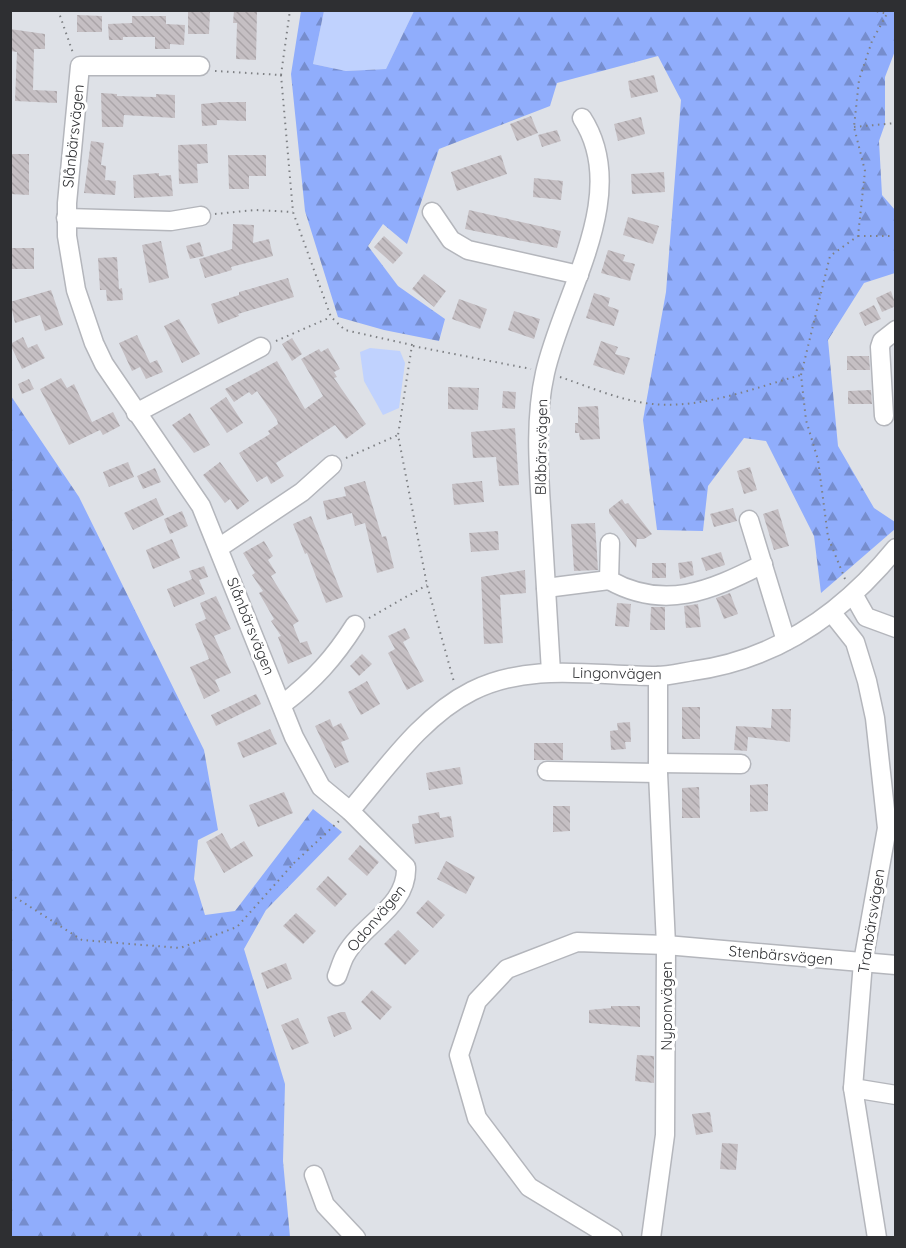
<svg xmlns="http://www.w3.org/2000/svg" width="906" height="1248" font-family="Quicksand,sans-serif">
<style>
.green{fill:#c0d2fe}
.forest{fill:url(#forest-firs)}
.building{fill:url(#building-back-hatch)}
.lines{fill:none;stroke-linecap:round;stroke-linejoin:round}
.minor-casing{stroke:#b4b6bc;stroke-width:21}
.path{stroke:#7e8084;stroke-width:2;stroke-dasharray:1.5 4.5;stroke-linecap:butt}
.minor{stroke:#fff;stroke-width:18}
.labels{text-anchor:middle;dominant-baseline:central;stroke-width:6;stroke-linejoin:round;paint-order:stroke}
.street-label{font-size:15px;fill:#2e2f32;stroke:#fff}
</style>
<defs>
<pattern id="forest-firs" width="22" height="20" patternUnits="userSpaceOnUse" patternTransform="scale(1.5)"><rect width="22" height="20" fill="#90adfc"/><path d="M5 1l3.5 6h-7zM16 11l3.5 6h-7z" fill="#768dcd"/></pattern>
<pattern id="building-back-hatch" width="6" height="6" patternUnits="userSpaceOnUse" patternTransform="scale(1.5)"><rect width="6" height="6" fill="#c5bfc3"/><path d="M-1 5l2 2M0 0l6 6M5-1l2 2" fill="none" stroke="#aaa4a8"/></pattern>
</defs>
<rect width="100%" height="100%" fill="#dee1e7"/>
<g class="green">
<polygon points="324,11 414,11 386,69 346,71 313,64"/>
<polygon points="370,348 400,351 405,363 399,408 383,415 364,381 360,352"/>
</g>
<g class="forest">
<polygon points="301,11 324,11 313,64 346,71 386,69 414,11 895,11 895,51 885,77 885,124 879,141 882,195 895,210 895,273 864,283 828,340 838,446 874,508 895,522 895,529 821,593 814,536 766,441 744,438 708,486 703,531 657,530 643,420 666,292 681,100 658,56 557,83 550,106 439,149 407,244 383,224 368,246 398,286 445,319 439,341 384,330 338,317 305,211 291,74"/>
<polygon points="11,396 79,497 204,750 218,830 198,840 194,879 205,915 235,911 313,809 342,832 266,910 244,949 285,1084 283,1161 290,1237 11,1237"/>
</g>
<g class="building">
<polygon points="188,10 210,10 209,34 188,34"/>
<polygon points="234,10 257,12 256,60 236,59 237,23 233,23"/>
<polygon points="77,15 102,16 102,32 77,32"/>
<polygon points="132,16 166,16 166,24 185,25 184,45 170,44 170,49 155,49 155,37 123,37 123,40 109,40 108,24 132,23"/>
<polygon points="10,29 45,34 45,49 34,49 33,90 57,91 57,103 15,101 17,52 10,51"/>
<polygon points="654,75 658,92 631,98 628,81"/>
<polygon points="101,93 117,94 117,96 156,97 156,94 175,95 175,118 124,115 123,127 102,127"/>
<polygon points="221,102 246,102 246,121 217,120 217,125 202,126 201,104"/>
<polygon points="531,116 538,133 517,141 510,124"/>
<polygon points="641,117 645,134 618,141 614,124"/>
<polygon points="557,130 561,141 542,147 538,135"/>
<polygon points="91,141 104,143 101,165 106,166 105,180 116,181 115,195 84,193"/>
<polygon points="207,144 208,163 197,164 198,183 179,184 178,145"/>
<polygon points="10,154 29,154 29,195 10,194"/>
<polygon points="228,155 266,155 266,176 249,176 249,189 229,189"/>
<polygon points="501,155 507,174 457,191 451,172"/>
<polygon points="664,172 665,192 632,194 631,174"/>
<polygon points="159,173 159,176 171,175 173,196 134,198 133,175"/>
<polygon points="534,178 563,181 561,200 533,197"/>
<polygon points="469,210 561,231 557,248 465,229"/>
<polygon points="628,217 659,226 653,244 623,235"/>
<polygon points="233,224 254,225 253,243 269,239 273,256 231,267 232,270 205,278 199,259 232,249"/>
<polygon points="384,236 403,253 393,264 374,247"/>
<polygon points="161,241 169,278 149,283 142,245"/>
<polygon points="200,242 204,256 190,259 186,246"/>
<rect x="10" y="248" width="24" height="21"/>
<polygon points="608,250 625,255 623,261 635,264 630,281 601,273"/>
<polygon points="117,257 119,289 122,288 123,300 107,301 106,290 100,290 98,258"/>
<polygon points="424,274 446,291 434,307 412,289"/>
<polygon points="288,278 294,297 238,314 239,316 218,324 211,304 239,295 239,292"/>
<polygon points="51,290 63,325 45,331 40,315 15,323 10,302"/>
<polygon points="891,291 896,306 882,312 876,298"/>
<polygon points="594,293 610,298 608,306 619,310 614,326 586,318"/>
<polygon points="459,299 487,309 480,329 452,319"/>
<polygon points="874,305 881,319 865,326 859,313"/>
<polygon points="514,311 540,319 534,339 508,330"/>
<polygon points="179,319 200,354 182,363 164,326"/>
<polygon points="137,335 150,363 157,360 163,372 146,379 140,367 132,371 119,343"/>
<polygon points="23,337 28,348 37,344 45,358 22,369 10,344"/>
<polygon points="292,338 302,354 292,361 282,344"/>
<polygon points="601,341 618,347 615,354 630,358 624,375 593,365"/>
<polygon points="328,348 340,369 334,372 337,377 334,378 366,424 346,439 335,425 276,463 284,476 271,484 267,476 257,482 239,453 270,434 268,431 278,424 277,420 257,391 252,395 249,392 234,402 225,389 277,361 305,409 323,396 301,359 319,349 321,352"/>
<polygon points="847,356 869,356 870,370 847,370"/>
<polygon points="61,378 67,388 74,384 92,422 113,412 120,426 103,435 100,430 69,445 40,389"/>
<polygon points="29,379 34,389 22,394 18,384"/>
<polygon points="448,387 479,388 478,410 448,409"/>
<polygon points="871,390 872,404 848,404 848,391"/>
<polygon points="503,391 516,392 515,409 502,408"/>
<polygon points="226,397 243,423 227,433 210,408"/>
<polygon points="598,406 600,439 580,440 579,433 575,433 575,423 578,423 578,407"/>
<polygon points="190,413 210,445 194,453 172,425"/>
<polygon points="515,428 519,485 499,486 496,457 473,458 471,432"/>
<polygon points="128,462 134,477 109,487 103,472"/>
<polygon points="220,462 249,501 237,510 230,499 225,503 203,475"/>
<polygon points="750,467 757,490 744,494 737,471"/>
<polygon points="155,468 161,482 143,489 137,476"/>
<polygon points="365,481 382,537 386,536 394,568 377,573 365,523 355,526 352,513 327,520 323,501 346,496 344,487"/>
<polygon points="482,481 484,502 454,505 452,484"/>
<polygon points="156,498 164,515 133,530 124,513"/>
<polygon points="622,499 625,504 628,503 652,534 644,539 637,539 636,548 609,513 609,509"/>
<polygon points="733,508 737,521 714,527 710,514"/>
<polygon points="778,509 789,546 774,550 763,514"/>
<polygon points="182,511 188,526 170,534 164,519"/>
<polygon points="311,516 343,597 326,603 307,553 305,554 293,524"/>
<polygon points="595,523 598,570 574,571 571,524"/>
<polygon points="498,531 499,550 471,552 469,533"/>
<polygon points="172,539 180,558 153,569 146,550"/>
<polygon points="264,541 273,556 268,560 276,573 271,576 299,621 293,625 300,643 307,641 312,654 288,664 278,637 281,636 271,621 274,619 259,593 263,591 252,575 255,573 243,553"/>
<polygon points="721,552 725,565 706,571 701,558"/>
<polygon points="692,561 694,575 680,579 678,563"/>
<rect x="652" y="563" width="14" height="15"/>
<polygon points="204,566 208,577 199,580 205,594 174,607 167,589 192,579 189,571"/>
<polygon points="525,570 526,593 500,595 503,643 484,644 481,577"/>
<polygon points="730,593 738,614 724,619 716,598"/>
<polygon points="216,596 231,629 214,636 231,673 215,680 220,691 204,699 190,667 209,659 195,624 206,619 200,603"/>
<polygon points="617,603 631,604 629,627 615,626"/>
<polygon points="698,604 701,627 686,628 684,606"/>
<polygon points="651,607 665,607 665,630 650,630"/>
<polygon points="405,628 410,638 403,642 424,681 407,690 388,653 395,649 388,636"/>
<polygon points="362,654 372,664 359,676 350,666"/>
<polygon points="367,681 380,704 361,715 348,692"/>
<polygon points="256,694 261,704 216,726 211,715"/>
<rect x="682" y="707" width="18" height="32"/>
<polygon points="772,709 791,709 790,742 748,737 747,751 734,750 736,726 771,728"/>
<polygon points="330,719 333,727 341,723 349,739 341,742 349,762 335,768 315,726"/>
<polygon points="630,722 631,742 625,742 626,749 611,750 610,731 618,730 617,723"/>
<polygon points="270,729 277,744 243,758 237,743"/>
<rect x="534" y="743" width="29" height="17"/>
<polygon points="460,767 463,784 429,790 426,773"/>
<polygon points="768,784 768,811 750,812 750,785"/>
<polygon points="699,787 700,818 682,818 682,788"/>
<polygon points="284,792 293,813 258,827 249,805"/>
<polygon points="553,806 570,806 570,831 553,832"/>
<polygon points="439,812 440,818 451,816 454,837 415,844 412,824 419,823 418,816"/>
<polygon points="222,833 231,849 244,841 253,856 224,873 206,842"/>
<polygon points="360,845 379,862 367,876 348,859"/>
<polygon points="446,861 475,877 466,894 437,879"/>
<polygon points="328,876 347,894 335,907 316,889"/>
<polygon points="428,900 445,915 433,928 416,913"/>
<polygon points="296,913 316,931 303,944 283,926"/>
<polygon points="398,930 419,951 405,965 384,944"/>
<polygon points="286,963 292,979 267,989 261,973"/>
<polygon points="372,990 392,1007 380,1020 361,1002"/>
<polygon points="611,1006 640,1006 640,1027 589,1023 589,1010 611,1008"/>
<polygon points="341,1012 345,1012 352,1029 334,1037 327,1017"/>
<polygon points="298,1018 309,1043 292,1050 281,1025"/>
<polygon points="637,1055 654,1056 654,1083 635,1081"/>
<polygon points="710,1112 713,1132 696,1135 692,1114"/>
<polygon points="722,1143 738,1144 736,1170 720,1169"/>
</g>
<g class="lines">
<g class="minor-casing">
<g id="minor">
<path d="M200,66h-120l-13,137v33l9,54 18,53 10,21 97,142 93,231 27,50 29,24 56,56c2,39 -43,57 -60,87 -4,6 -6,15 -9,22"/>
<polyline points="432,212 451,240 468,250 579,275"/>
<polyline points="66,218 171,221 201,216"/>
<polyline points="136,413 261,347"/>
<polyline points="884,416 880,347 882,341 896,330"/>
<polyline points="749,520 786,641"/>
<path d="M610,543l-1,37c55,31 101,11 154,-16"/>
<polyline points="220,547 302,492 332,465"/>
<polyline points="546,588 609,580"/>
<polyline points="853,594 866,617 896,628"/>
<polyline points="832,613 855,642 867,681 875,718 887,828 863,962 853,1088 877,1238"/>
<path d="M551,672c-3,-50 -6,-100 -9,-150 -3,-49 -8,-100 3,-149 17,-78 87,-178 37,-255"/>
<path d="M283,704c31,-24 51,-46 72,-79"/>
<polyline points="658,763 741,764"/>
<polyline points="547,771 658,773"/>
<path d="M350,811c36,-42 72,-95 122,-120 58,-29 122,-15 184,-15 12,0 24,-3 36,-5 84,-11 151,-58 204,-123"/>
<polyline points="853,1088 896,1095"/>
<polyline points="314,1175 325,1205 356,1238"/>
<polyline points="613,1238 529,1187 477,1118 459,1055 477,1001 507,969 577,942 666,945 896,965"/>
<polyline points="651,1238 665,1135 666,945 658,773 658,676"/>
</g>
</g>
<g class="path">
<polyline points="58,10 73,53"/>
<polyline points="871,10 888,14"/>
<polyline points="215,71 281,75 293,212 331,317 345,330 412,345 398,435 427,585 454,682"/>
<polyline points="281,75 290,10"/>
<polyline points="854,127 896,123"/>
<polyline points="215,214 255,210 293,212"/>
<polyline points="858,236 896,236"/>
<polyline points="276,341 331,317"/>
<polyline points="413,346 531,369"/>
<path d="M560,377c30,10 61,24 93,27 49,5 101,-16 148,-29"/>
<polyline points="346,458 398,435"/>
<polyline points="845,579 828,537 818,460 806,420 801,375 830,256 858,236 865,171 854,127 859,80 872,41 889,10"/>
<polyline points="369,618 427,585"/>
<polyline points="10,894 82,940 180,948 237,927 294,863 339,821"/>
</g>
<use href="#minor" class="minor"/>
</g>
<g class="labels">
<g class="street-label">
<text transform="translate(73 136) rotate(-84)">Slånbärsvägen</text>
<text transform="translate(541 447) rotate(-89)">Blåbärsvägen</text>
<text transform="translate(251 626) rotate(68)">Slånbärsvägen</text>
<text transform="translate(617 673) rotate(1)">Lingonvägen</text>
<text transform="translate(376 918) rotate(-50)">Odonvägen</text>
<text transform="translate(871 921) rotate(-81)">Tranbärsvägen</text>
<text transform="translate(781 955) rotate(5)">Stenbärsvägen</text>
<text transform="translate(666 1006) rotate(-90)">Nyponvägen</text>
</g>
</g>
<rect width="906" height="1248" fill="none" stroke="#2e2f32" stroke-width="24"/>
</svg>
